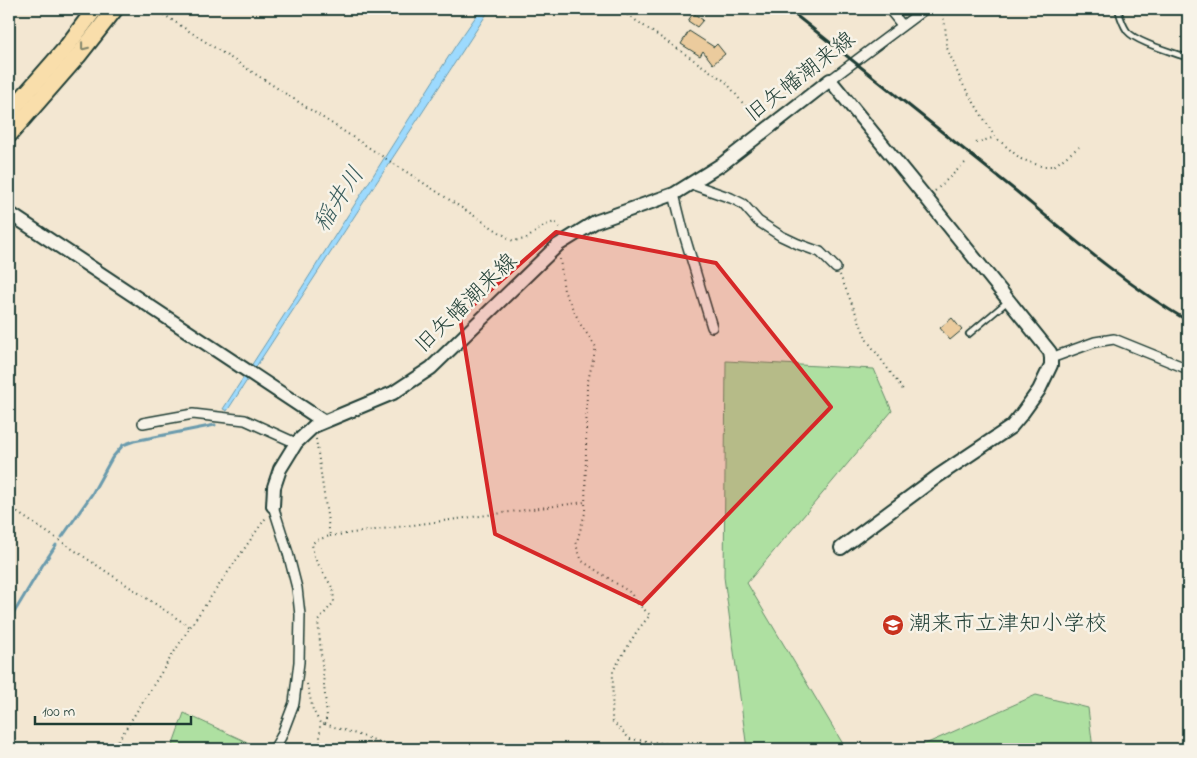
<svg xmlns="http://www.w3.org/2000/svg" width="1197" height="758" font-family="'Indie Flower','Klee One',sans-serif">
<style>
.green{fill:#aee0a1;stroke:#668e6a}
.water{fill:#9ddafe;stroke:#6b9bad}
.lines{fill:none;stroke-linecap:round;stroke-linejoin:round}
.stream{stroke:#6b9bad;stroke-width:3}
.building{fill:#ebcb9d;stroke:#1f3d34}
.lane-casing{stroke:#1f3d34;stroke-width:8}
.street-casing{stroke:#1f3d34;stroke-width:12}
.secondary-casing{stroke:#1f3d34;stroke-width:16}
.primary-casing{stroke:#1f3d34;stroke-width:19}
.path{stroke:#1f3d34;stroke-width:2;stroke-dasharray:1 4;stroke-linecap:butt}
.lane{stroke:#f7f3e8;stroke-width:4.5}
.street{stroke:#f7f3e8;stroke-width:9}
.secondary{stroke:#f7f3e8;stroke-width:12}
.primary{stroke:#f9deab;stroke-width:15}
.rail{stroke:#1f3d34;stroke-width:3}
.oneway{stroke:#81856a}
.marked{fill:#d62828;fill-opacity:0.2;stroke:#d62828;stroke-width:4;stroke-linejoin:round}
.labels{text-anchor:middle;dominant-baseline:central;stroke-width:5;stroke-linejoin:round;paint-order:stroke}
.street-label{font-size:22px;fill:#1f3d34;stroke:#f7f3e8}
.poi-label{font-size:22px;fill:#1f3d34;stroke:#f7f3e8;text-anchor:start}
.water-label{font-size:24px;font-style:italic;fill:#385c5c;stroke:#f7f3e8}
</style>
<rect width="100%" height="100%" fill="#f3e7d2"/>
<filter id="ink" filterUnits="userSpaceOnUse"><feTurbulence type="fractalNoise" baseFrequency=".02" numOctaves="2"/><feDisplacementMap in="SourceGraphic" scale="10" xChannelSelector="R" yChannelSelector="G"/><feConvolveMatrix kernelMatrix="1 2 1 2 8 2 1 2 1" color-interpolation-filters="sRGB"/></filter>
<g filter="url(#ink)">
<g class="green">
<polygon points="726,361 874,369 892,411 747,583 846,749 747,749 724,577"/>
<polygon points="1036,695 1088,708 1093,749 914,749"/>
<polygon points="184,713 262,749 171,749"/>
</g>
<polygon class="water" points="481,9 490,9 227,411 223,409 301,289 456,45"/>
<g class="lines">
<g class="stream">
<polyline points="62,537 92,494 112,458 123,445 134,441 215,425"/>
<polyline points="9,621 42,566 56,545"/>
</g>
</g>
<g class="building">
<polygon points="693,13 703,20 697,27 688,21"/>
<polygon points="689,31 714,47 717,44 725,54 713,64 703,51 700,56 681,44"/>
<polygon points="952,318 962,330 950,340 940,328"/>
</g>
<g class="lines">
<g class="lane-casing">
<g id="lane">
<path d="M1118,9c2,7 4,15 9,22 10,12 46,21 61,27"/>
<polyline points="969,334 1008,301"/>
</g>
</g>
<g class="street-casing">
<g id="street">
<polyline points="889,9 902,25"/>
<polyline points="830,80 925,9"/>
<polyline points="691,184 731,198 743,204 758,221 781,236 798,244 820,252 836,268"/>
<polyline points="674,194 684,234 712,327"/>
<polyline points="1051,358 1095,342 1114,339 1188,369"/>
<polyline points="143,423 193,414 245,420 296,443"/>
<polyline points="273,506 288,553 297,588 300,615 299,662 294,703 281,737 274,749"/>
</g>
</g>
<g class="secondary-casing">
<g id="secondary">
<polyline points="9,213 323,421"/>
<polyline points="273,506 274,487 280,469 296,443 314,426 393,393 431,368 558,245 595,222 674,194 722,164 830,80 927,199 1050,352 1051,358 1051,365 1039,390 1021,415 1011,427 938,476 841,548"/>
</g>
</g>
<g class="primary-casing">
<g id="primary">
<polyline points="9,113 65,49 95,9"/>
<polyline points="9,135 78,56 115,9"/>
</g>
</g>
<g class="path">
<polyline points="155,9 513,241 526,239 545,225 555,222 561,229"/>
<polyline points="619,9 726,82 757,121"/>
<polyline points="941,9 945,25 947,48 962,83 995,137 1021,159 1041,166 1054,166 1079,147"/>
<polyline points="976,143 995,137"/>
<polyline points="935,191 965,163"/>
<polyline points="560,259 564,291 581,325 596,347 587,385 585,513 576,545 582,561 631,593 635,601 650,615 637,631 613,671 612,721 630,739 692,747 711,748 711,749"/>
<polyline points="840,275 867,340 904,391"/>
<polyline points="316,439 330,536 316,540 312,544 314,557 333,589 334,602 318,621 327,717 324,724 320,723"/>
<polyline points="9,507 190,627"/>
<polyline points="330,536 585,502"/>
<polyline points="307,684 313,710 320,723 320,749"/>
<polyline points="325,724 402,749"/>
<polyline points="113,749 190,627 267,516"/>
</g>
<use href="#lane" class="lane"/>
<use href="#street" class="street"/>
<use href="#secondary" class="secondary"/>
<use href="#primary" class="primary"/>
<path class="rail" d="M788,9c76,60 152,121 228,182 55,46 110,94 172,130"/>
</g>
<defs><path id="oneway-chevron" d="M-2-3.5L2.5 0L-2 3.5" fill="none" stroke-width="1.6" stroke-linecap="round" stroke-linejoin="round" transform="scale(1.25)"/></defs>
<use class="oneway" href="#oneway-chevron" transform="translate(84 47) rotate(128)"/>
</g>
<path class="marked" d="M556,232l160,31 115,144 -189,197 -147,-70 -35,-217z"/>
<defs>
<g id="school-disc" transform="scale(1.125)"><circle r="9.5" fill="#c8321e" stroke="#f7f3e8"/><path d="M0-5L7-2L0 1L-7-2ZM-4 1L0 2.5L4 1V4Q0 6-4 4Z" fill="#fff"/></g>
</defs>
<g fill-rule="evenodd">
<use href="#school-disc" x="893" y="625"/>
</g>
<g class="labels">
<g class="street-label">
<text transform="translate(801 78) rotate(-38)">旧矢幡潮来線</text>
<text transform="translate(467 304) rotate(-44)">旧矢幡潮来線</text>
</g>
<g class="poi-label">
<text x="909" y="625">潮来市立津知小学校</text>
</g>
<g class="water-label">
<text transform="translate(340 200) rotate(-57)">稲井川</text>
</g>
</g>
<rect width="1197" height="758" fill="none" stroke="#f7f3e8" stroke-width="30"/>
<rect x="15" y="15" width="1167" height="728" fill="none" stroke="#1f3d34" stroke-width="2" filter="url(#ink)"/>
<path d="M35 716v8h156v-8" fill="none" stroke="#1f3d34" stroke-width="2.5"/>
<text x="42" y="716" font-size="15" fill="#1f3d34" stroke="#f7f3e8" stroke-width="4" paint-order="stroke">100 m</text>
</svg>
